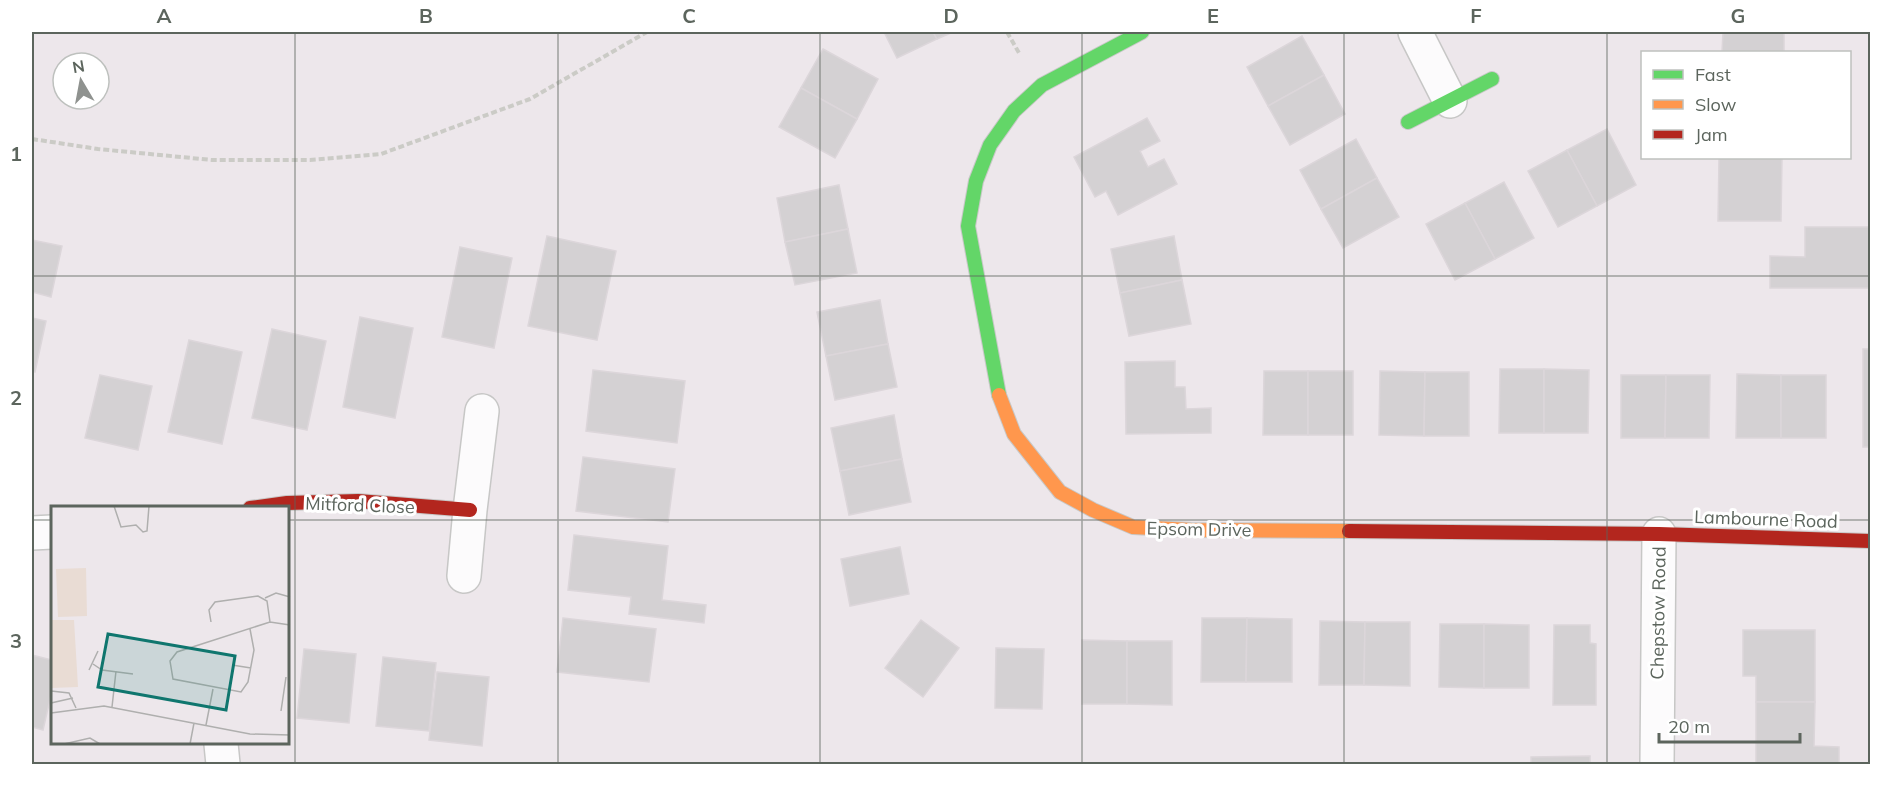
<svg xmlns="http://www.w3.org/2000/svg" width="1902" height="796" font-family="Mulish,sans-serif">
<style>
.building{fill:#d4d1d3;stroke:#dcd6da;stroke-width:1.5}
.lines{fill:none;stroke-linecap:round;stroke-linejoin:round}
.street-casing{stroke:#c7c7c6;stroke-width:36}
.fast-casing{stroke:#c8c8c7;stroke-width:16}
.slow-casing{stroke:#c8c8c7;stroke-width:16}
.jam-casing{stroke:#c8c8c7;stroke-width:16}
.path{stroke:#cbcbc6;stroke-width:4;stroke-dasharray:6 3;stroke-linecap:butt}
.street{stroke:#fcfbfc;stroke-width:33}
.fast{stroke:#63d668;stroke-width:14}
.slow{stroke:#ff974d;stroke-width:14}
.jam{stroke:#b3261e;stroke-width:14}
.grid{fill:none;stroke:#5c655d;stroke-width:1.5;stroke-opacity:0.55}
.labels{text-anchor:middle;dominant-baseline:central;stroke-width:6;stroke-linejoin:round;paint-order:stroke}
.street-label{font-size:18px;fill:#5c655d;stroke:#fff}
.inset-road{fill:none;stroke:#afafae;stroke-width:1.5}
.view{fill:#0f766e;fill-opacity:0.15;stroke:#0f766e;stroke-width:3}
.inset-edge{fill:none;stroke:#5c655d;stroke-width:3}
.neatline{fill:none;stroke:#5c655d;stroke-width:2}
.grid-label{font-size:20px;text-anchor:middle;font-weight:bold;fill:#5c655d}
</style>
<rect width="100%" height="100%" fill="#ede7eb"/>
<g class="building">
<polygon points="884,32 933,32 937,39 897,58"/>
<polygon points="933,32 953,32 937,39"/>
<polygon points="1723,32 1784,32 1784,52 1722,52"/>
<polygon points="1302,36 1324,75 1268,106 1247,67"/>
<polygon points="823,49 878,79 857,119 801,88"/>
<polygon points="1324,75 1345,114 1290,145 1268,106"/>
<polygon points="801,88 857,119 835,158 779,127"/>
<polygon points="1147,118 1160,141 1140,151 1148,167 1164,159 1177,184 1118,215 1106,191 1095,197 1074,157"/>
<polygon points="1607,129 1636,185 1597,206 1567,150"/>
<polygon points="1356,139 1377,178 1321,209 1300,170"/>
<polygon points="1567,150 1597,206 1558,227 1528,171"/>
<polygon points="1719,158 1782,158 1781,221 1718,221"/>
<polygon points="1377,178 1399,217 1343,248 1321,209"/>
<polygon points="1504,182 1534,238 1495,259 1465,203"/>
<polygon points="839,185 848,229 785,242 777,198"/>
<polygon points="1465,203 1495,259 1455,280 1426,224"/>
<polygon points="1805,227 1870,227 1870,288 1770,288 1770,256 1805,257"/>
<polygon points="848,229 857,273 795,285 785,242"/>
<polygon points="547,236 616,251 597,340 528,326"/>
<polygon points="1174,236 1182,280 1120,293 1111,249"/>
<polygon points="32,240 62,246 51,297 32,292"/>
<polygon points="460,247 512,258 494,348 442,337"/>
<polygon points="1182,280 1191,324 1129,336 1120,293"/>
<polygon points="880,300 888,344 826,356 817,312"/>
<polygon points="360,317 413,328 395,418 343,407"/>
<polygon points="32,318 46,321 35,372 32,371"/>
<polygon points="272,329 326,341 307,430 252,418"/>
<polygon points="189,340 242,352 222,444 168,432"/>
<polygon points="888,344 897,387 835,400 826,356"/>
<rect x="1863" y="349" width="7" height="98"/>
<polygon points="1175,361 1175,387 1185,387 1186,409 1211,408 1211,433 1126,434 1125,362"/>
<polygon points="1500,369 1544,369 1544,433 1499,433"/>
<polygon points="1544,369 1589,370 1588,433 1544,433"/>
<polygon points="593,370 685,381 677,443 586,431"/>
<polygon points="1264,371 1308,371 1308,435 1263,435"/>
<rect x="1308" y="371" width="45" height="64"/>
<polygon points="1380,371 1425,372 1424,436 1379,435"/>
<polygon points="1425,372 1469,372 1469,436 1424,436"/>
<polygon points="1737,374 1781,375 1781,438 1736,438"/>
<polygon points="100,375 152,386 138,450 85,438"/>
<polygon points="1621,375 1666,375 1665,438 1621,438"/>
<polygon points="1666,375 1710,375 1709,438 1665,438"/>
<rect x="1781" y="375" width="45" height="63"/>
<polygon points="894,415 902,459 840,471 831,428"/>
<polygon points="583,457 675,469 668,522 576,511"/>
<polygon points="902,459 911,502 849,515 840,471"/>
<polygon points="574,535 668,546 662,600 706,605 704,623 629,614 631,597 568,590"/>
<polygon points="900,547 909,594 850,606 841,559"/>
<polygon points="563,618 656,629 649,682 557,672"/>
<polygon points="1202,618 1247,618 1246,682 1201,682"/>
<polygon points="1247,618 1292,619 1292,682 1246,682"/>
<polygon points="921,620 959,648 923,697 885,668"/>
<polygon points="1320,621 1365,622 1364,685 1319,685"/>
<polygon points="1365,622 1410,622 1410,686 1364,685"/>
<polygon points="1440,624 1484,624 1484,688 1439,687"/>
<polygon points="1484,624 1529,625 1529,688 1484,688"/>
<polygon points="1554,625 1590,625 1590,643 1596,644 1596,705 1553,705"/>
<polygon points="1743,630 1815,630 1815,702 1756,702 1756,676 1743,676"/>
<polygon points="1082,640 1127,641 1127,704 1082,704"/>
<polygon points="1127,641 1172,641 1172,705 1127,704"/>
<polygon points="996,648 1044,649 1042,709 995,708"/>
<polygon points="304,649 356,654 349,723 297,718"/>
<polygon points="32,655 52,660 52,691 43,730 32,727"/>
<polygon points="383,657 436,663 429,731 376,726"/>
<polygon points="437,672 489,677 482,746 429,740"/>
<polygon points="1756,702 1815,702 1814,746 1839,747 1839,764 1756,764"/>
<polygon points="1590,756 1590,764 1531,764 1531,757"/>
</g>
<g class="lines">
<g class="street-casing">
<g id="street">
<polyline points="1415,32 1450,101"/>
<polyline points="32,533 52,532"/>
<polyline points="464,576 470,510 482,411"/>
<polyline points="221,744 223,764"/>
<polyline points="1657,764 1659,534"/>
</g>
</g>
<g class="fast-casing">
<g id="fast">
<polyline points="1408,122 1492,79"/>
<polyline points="999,395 968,226 976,181 990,145 1014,111 1042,85 1142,32"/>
</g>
</g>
<g class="slow-casing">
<polyline id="slow" points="999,395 1014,434 1060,492 1093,510 1133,527 1191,530 1349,531"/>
</g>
<g class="jam-casing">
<g id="jam">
<polyline points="250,508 287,503 358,501 470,510"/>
<polyline points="1349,531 1659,534 1870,541"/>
</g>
</g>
<g class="path">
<polyline points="1007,32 1019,53"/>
<polyline points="32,139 98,149 212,160 310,160 381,154 530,99 647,32"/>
</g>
<use href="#street" class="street"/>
<use href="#fast" class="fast"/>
<use href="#slow" class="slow"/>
<use href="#jam" class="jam"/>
</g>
<path class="grid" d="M295,32v732M558,32v732M820,32v732M1082,32v732M1344,32v732M1607,32v732M32,276h1838M32,520h20M288,520h1582"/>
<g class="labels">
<g class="street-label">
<text transform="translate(360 505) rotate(2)">Mitford Close</text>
<text transform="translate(1766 519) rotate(2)">Lambourne Road</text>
<text transform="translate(1199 529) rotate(1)">Epsom Drive</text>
<text transform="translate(1658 613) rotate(-89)">Chepstow Road</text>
</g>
</g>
<g transform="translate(51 506)">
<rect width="238" height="238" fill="#ede7eb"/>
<path d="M35,62l1,48 -29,1 -2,-48zM0,114h23l4,67 -27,1z" fill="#e9dcd4"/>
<path class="inset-road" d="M63,0l7,21 15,-2 7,7 4,-1 2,-25M214,92l11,-5 14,4M160,116l-2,-12 6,-8 43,-6 9,5 3,21M199,123l4,21 -6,32 -7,10 -68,-13 -3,-18 7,-9 93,-30 20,3M42,158l9,6 31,4M181,159l19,3M38,164l9,-19M0,185l18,2 7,15M0,197l22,-5M61,201l4,-36M230,205l5,-34M0,207l53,-7 146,28 40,1M155,219l7,-36M13,238l26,-6 10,6M139,238l4,-21"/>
<path class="view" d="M57,128l127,22 -9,54 -128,-23z"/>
<rect width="238" height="238" class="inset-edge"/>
</g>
<rect width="1902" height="796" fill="none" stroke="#ffffff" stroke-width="66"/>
<rect x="1641" y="51" width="210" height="108" fill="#ffffff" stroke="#bec1be" stroke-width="1.5"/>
<rect x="1653" y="70" width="30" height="9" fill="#63d668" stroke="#bec1be" stroke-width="1.5"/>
<text x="1695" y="81" font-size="18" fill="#5c655d">Fast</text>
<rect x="1653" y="100" width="30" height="9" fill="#ff974d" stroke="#bec1be" stroke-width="1.5"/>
<text x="1695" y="111" font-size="18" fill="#5c655d">Slow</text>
<rect x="1653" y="130" width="30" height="9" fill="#b3261e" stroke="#bec1be" stroke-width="1.5"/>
<text x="1695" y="141" font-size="18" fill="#5c655d">Jam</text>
<g transform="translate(81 81) rotate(350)"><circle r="28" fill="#ffffff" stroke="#bec1be" stroke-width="1.5"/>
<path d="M0-4.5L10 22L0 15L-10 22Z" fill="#8f928f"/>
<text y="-9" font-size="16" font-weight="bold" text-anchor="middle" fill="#5c655d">N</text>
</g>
<path d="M1659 733v9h141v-9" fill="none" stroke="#5c655d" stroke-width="3"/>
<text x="1668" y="733" font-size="18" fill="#5c655d" stroke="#ffffff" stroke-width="4.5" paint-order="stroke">20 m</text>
<rect x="33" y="33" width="1836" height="730" class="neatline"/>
<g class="grid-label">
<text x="164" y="23">A</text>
<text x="426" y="23">B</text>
<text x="689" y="23">C</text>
<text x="951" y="23">D</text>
<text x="1213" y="23">E</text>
<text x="1476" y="23">F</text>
<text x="1738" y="23">G</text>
<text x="16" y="161">1</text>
<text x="16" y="405">2</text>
<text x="16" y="648">3</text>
</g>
</svg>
